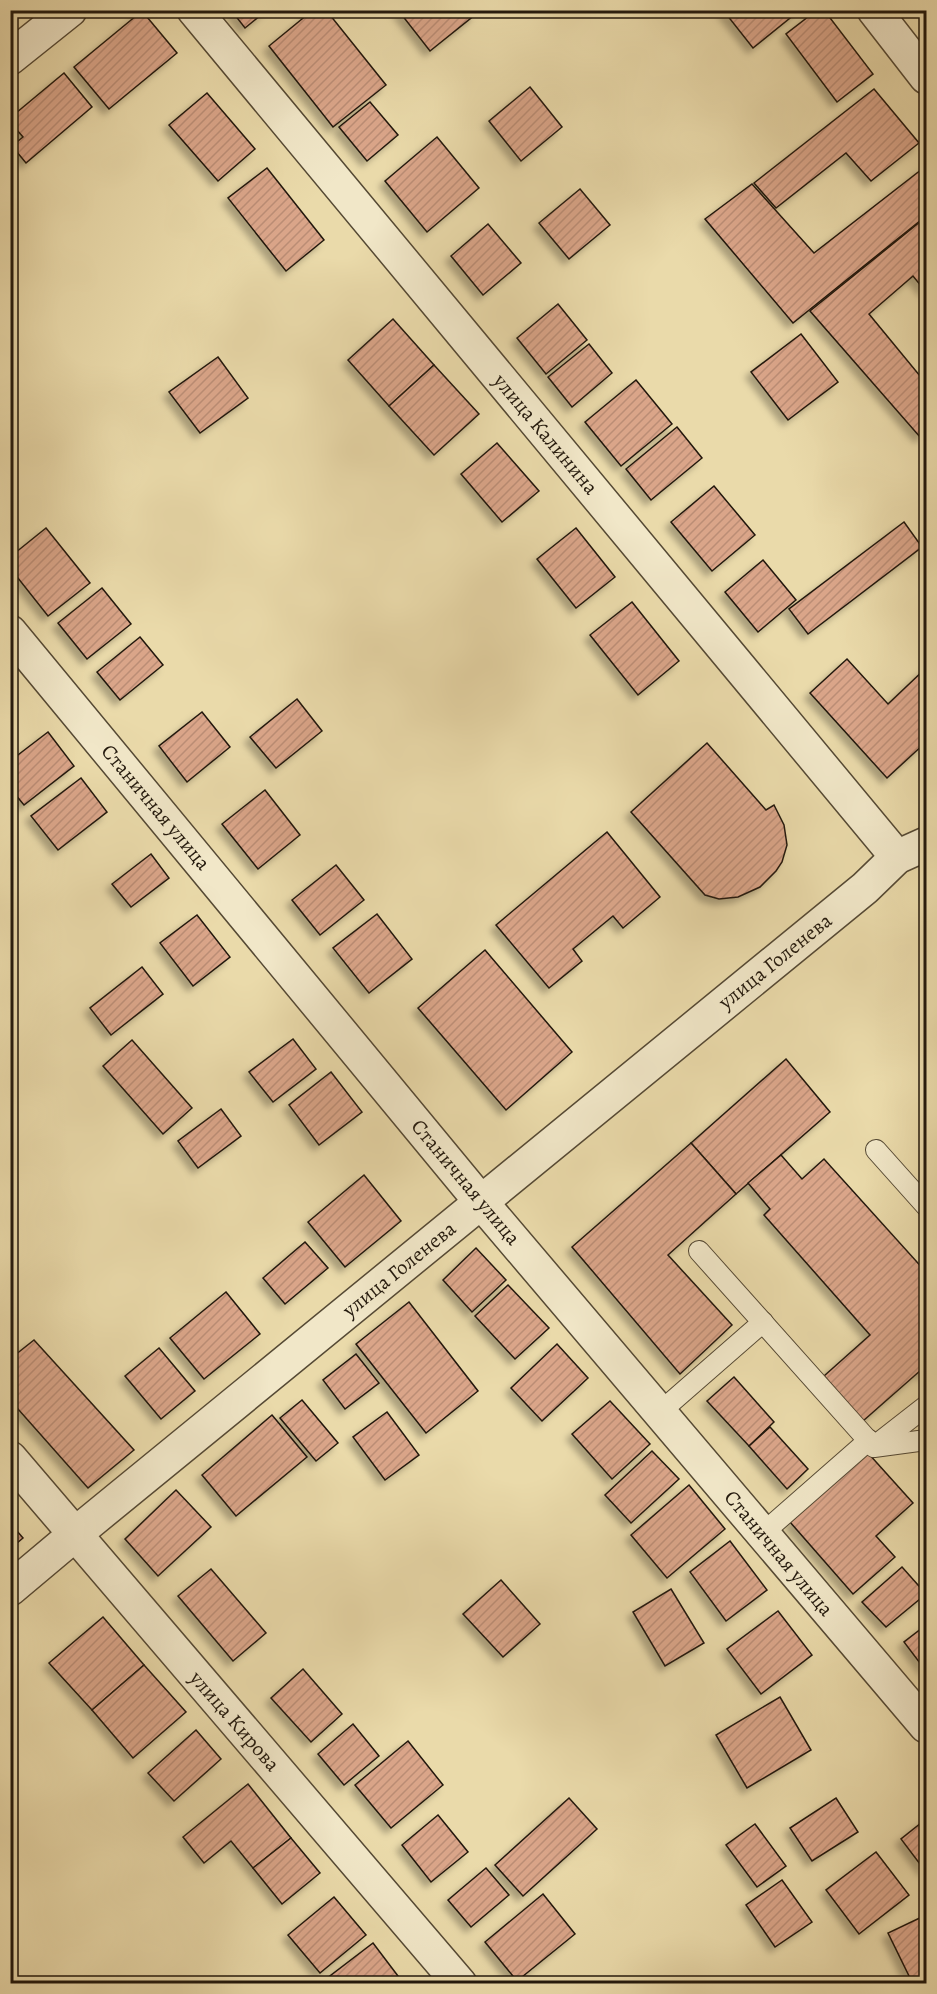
<svg xmlns="http://www.w3.org/2000/svg" width="937" height="1994" font-family="Alegreya,serif">
<style>
.building{fill:url(#building-hatch);stroke:#23190d;stroke-width:1.5;filter:url(#shadow)}
.lines{fill:none;stroke-linecap:round;stroke-linejoin:round}
.lane-casing{stroke:#554934;stroke-width:22}
.street-casing{stroke:#554934;stroke-width:36}
.lane{stroke:#f1e7c8;stroke-width:20}
.street{stroke:#f1e7c8;stroke-width:33}
.labels{text-anchor:middle;dominant-baseline:central;stroke-width:5;stroke-linejoin:round;paint-order:stroke}
.street-label{font-size:21px;fill:#23190d;stroke:#f1e7c8}
</style>
<defs>
<pattern id="building-hatch" width="6" height="6" patternUnits="userSpaceOnUse" patternTransform="scale(1.5)"><rect width="6" height="6" fill="#daa589"/><path d="M-1 1l2-2M0 6l6-6M5 7l2-2" fill="none" stroke="#bb8d75"/></pattern>
<filter id="shadow"><feDropShadow dx="-5.5" dy="5.5" stdDeviation="3" flood-color="#0004"/></filter>
</defs>
<rect width="100%" height="100%" fill="#eadaaa"/>
<filter id="stains"><feTurbulence type="fractalNoise" baseFrequency=".00333" numOctaves="4"/><feColorMatrix values="0 0 0 0 .2 0 0 0 0 .09 0 0 0 0 .02 0 0 0 .5 -.17"/></filter>
<radialGradient id="worn" r=".72"><stop offset=".6" stop-color="#630" stop-opacity="0"/><stop offset="1" stop-color="#630" stop-opacity=".3"/></radialGradient>
<g class="building">
<polygon points="231,10 267,10 245,28"/>
<polygon points="313,10 326,10 386,85 333,127 269,46"/>
<polygon points="398,10 473,10 476,14 430,51"/>
<polygon points="723,10 800,10 753,48"/>
<polygon points="817,10 824,10 873,74 837,102 786,34"/>
<polygon points="142,11 177,53 109,109 74,67"/>
<polygon points="64,73 92,107 26,163 12,146 23,137 10,122 10,118"/>
<polygon points="530,87 562,127 521,161 489,121"/>
<polygon points="874,89 919,143 871,181 846,153 776,208 754,183"/>
<polygon points="207,93 255,149 218,181 169,125"/>
<polygon points="370,102 398,135 367,161 339,127"/>
<polygon points="437,137 479,188 427,232 385,181"/>
<polygon points="926,166 926,216 793,323 705,219 752,184 814,253"/>
<polygon points="267,168 324,240 286,271 228,198"/>
<polygon points="580,189 610,225 569,259 539,223"/>
<polygon points="926,217 926,292 913,276 869,314 920,376 926,371 926,432 920,437 810,311"/>
<polygon points="488,224 521,263 483,295 451,256"/>
<polygon points="558,304 587,340 546,374 517,338"/>
<polygon points="393,319 434,365 389,406 348,360"/>
<polygon points="801,334 838,382 788,420 751,372"/>
<polygon points="589,344 612,373 572,407 548,377"/>
<polygon points="218,357 248,398 200,433 169,392"/>
<polygon points="434,365 479,414 434,455 389,406"/>
<polygon points="636,380 672,424 621,466 585,422"/>
<polygon points="677,427 702,458 651,500 626,469"/>
<polygon points="497,443 539,491 502,522 461,474"/>
<polygon points="714,486 755,535 712,571 671,522"/>
<polygon points="904,522 922,547 808,634 789,609"/>
<polygon points="46,528 90,583 48,616 10,568 10,557"/>
<polygon points="576,528 615,577 576,608 537,559"/>
<polygon points="763,560 796,600 758,632 725,592"/>
<polygon points="102,588 131,624 87,659 58,623"/>
<polygon points="632,602 679,661 638,695 590,635"/>
<polygon points="140,637 163,665 120,700 97,672"/>
<polygon points="847,659 888,704 926,668 926,742 887,778 810,693"/>
<polygon points="297,699 322,731 276,768 250,737"/>
<polygon points="202,712 230,747 187,782 159,746"/>
<polygon points="48,732 74,766 24,805 10,788 10,761"/>
<polygon points="707,743 766,810 774,805 784,825 787,845 782,862 776,871 760,887 738,897 719,899 705,895 631,812"/>
<polygon points="81,778 107,812 58,850 31,816"/>
<polygon points="265,790 300,835 258,869 222,824"/>
<polygon points="607,832 660,897 623,928 613,916 573,949 582,961 549,988 496,925"/>
<polygon points="151,854 169,878 131,907 112,884"/>
<polygon points="336,865 364,900 320,935 292,900"/>
<polygon points="377,914 412,959 369,993 333,948"/>
<polygon points="197,915 230,957 193,986 160,943"/>
<polygon points="485,950 572,1052 506,1110 418,1008"/>
<polygon points="142,967 163,994 111,1035 90,1008"/>
<polygon points="293,1039 316,1069 273,1102 249,1072"/>
<polygon points="132,1040 192,1108 163,1134 103,1066"/>
<polygon points="786,1059 830,1112 736,1194 691,1143"/>
<polygon points="331,1072 362,1112 319,1145 289,1105"/>
<polygon points="221,1109 241,1136 198,1168 178,1141"/>
<polygon points="691,1143 736,1194 668,1255 732,1325 680,1374 572,1247"/>
<polygon points="781,1155 802,1179 824,1159 926,1272 926,1376 921,1370 863,1421 824,1376 870,1335 764,1215 770,1209 748,1183"/>
<polygon points="364,1175 401,1221 345,1267 308,1222"/>
<polygon points="305,1242 328,1268 285,1304 263,1278"/>
<polygon points="476,1248 506,1280 472,1312 443,1280"/>
<polygon points="508,1285 549,1328 515,1359 475,1316"/>
<polygon points="226,1292 260,1334 204,1379 170,1338"/>
<polygon points="409,1302 478,1391 426,1433 356,1344"/>
<polygon points="34,1340 134,1450 88,1488 10,1400 10,1359"/>
<polygon points="557,1344 588,1378 542,1421 511,1388"/>
<polygon points="159,1348 195,1391 161,1419 125,1376"/>
<polygon points="356,1354 379,1383 345,1409 323,1380"/>
<polygon points="734,1377 774,1422 749,1446 707,1401"/>
<polygon points="302,1400 338,1443 316,1461 280,1418"/>
<polygon points="610,1401 650,1444 612,1479 572,1434"/>
<polygon points="387,1412 419,1455 385,1480 353,1437"/>
<polygon points="272,1415 307,1457 236,1516 202,1475"/>
<polygon points="770,1427 808,1469 787,1489 749,1446"/>
<polygon points="652,1451 679,1479 631,1523 605,1495"/>
<polygon points="868,1453 913,1503 876,1536 895,1557 853,1594 790,1522"/>
<polygon points="689,1485 725,1529 667,1578 631,1535"/>
<polygon points="176,1490 211,1527 158,1576 125,1539"/>
<polygon points="10,1523 23,1538 10,1549"/>
<polygon points="730,1541 767,1590 726,1621 690,1572"/>
<polygon points="902,1567 926,1594 886,1627 862,1602"/>
<polygon points="211,1569 266,1633 233,1661 178,1596"/>
<polygon points="501,1580 540,1624 503,1657 463,1614"/>
<polygon points="671,1589 704,1643 665,1666 633,1612"/>
<polygon points="778,1611 812,1655 761,1694 727,1649"/>
<polygon points="103,1617 144,1665 92,1710 49,1663"/>
<polygon points="926,1625 926,1671 904,1642"/>
<polygon points="144,1665 186,1712 133,1758 92,1710"/>
<polygon points="303,1669 342,1714 311,1742 271,1698"/>
<polygon points="780,1697 811,1750 747,1788 716,1735"/>
<polygon points="353,1724 379,1756 344,1785 318,1754"/>
<polygon points="196,1730 221,1759 174,1801 148,1773"/>
<polygon points="408,1741 443,1785 391,1828 355,1785"/>
<polygon points="248,1784 291,1838 253,1868 231,1841 204,1863 183,1837"/>
<polygon points="569,1798 597,1829 523,1896 495,1865"/>
<polygon points="836,1798 858,1832 812,1861 790,1828"/>
<polygon points="438,1815 468,1852 431,1882 402,1845"/>
<polygon points="926,1819 926,1872 901,1839"/>
<polygon points="755,1824 786,1866 757,1887 726,1845"/>
<polygon points="291,1838 320,1873 282,1904 253,1868"/>
<polygon points="876,1852 909,1895 859,1934 826,1890"/>
<polygon points="486,1868 509,1895 471,1927 448,1900"/>
<polygon points="782,1880 812,1922 775,1947 746,1905"/>
<polygon points="543,1894 575,1934 517,1981 485,1942"/>
<polygon points="334,1897 366,1935 320,1973 288,1935"/>
<polygon points="926,1915 926,1984 913,1984 888,1933"/>
<polygon points="373,1943 401,1980 397,1984 329,1984 326,1979"/>
</g>
<g class="lines">
<g class="lane-casing">
<g id="lane">
<polyline points="876,1150 926,1206"/>
<polyline points="699,1251 874,1447 926,1440"/>
<polyline points="660,1412 763,1322"/>
<polyline points="876,1445 926,1406"/>
<polyline points="763,1533 869,1440"/>
</g>
</g>
<g class="street-casing">
<g id="street">
<polyline points="194,10 897,857"/>
<polyline points="874,10 926,77"/>
<polyline points="10,58 70,10"/>
<polyline points="10,632 481,1202 926,1726"/>
<polyline points="10,1458 460,1984"/>
<polyline points="10,1589 85,1526 865,888 897,857 926,844"/>
</g>
</g>
<use href="#lane" class="lane"/>
<use href="#street" class="street"/>
</g>
<g class="labels">
<g class="street-label">
<text transform="translate(546 434) rotate(50)">улица Калинина</text>
<text transform="translate(156 807) rotate(50)">Станичная улица</text>
<text transform="translate(775 961) rotate(-39)">улица Голенева</text>
<text transform="translate(466 1182) rotate(50)">Станичная улица</text>
<text transform="translate(399 1269) rotate(-39)">улица Голенева</text>
<text transform="translate(779 1553) rotate(50)">Станичная улица</text>
<text transform="translate(235 1721) rotate(49)">улица Кирова</text>
</g>
</g>
<rect width="937" height="1994" fill="none" stroke="#eadaaa" stroke-width="36"/>
<rect x="12" y="12" width="913" height="1970" fill="none" stroke="#23190d" stroke-width="3"/>
<rect x="18" y="18" width="901" height="1958" fill="none" stroke="#23190d" stroke-width="1.5"/>
<rect width="100%" height="100%" filter="url(#stains)"/>
<rect width="100%" height="100%" fill="url(#worn)"/>
</svg>
